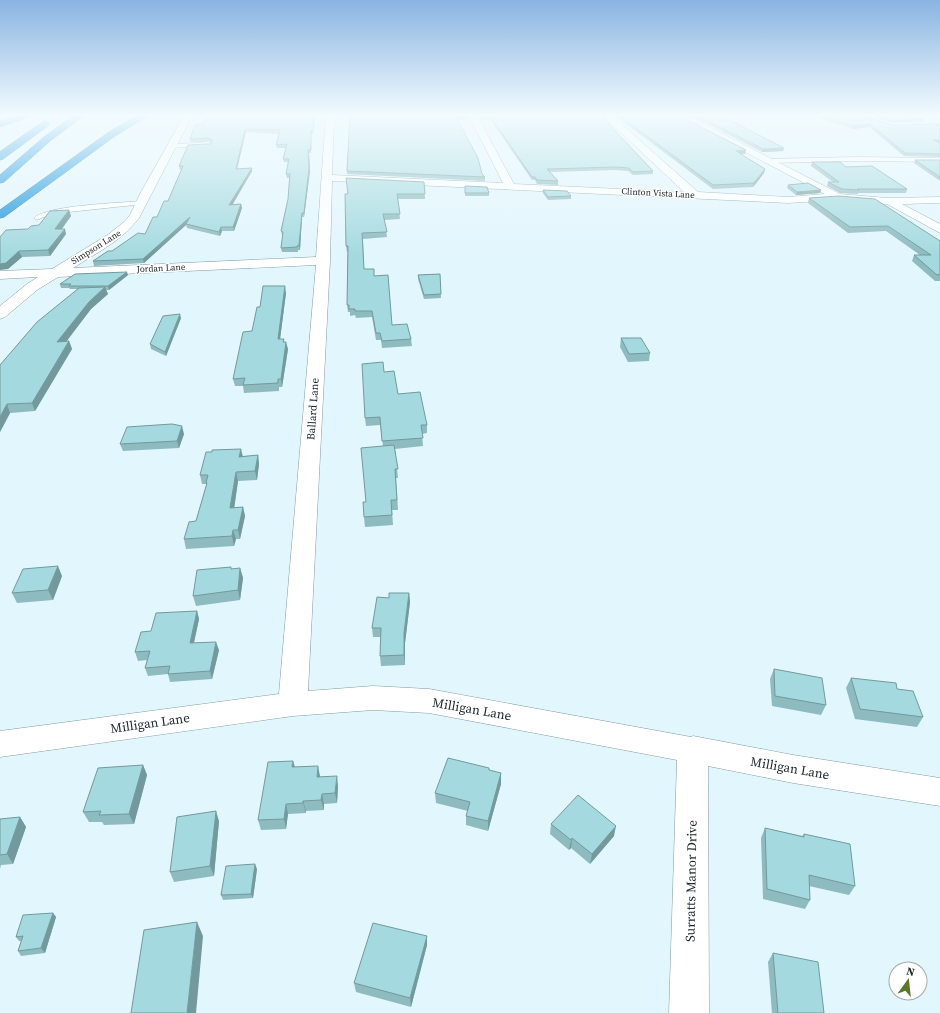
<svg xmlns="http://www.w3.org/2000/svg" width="940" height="1013" font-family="'Source Serif 4',serif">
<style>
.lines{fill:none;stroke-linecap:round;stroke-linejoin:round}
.lane-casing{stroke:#839aa3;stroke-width:1}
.street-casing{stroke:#839aa3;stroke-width:1}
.highway-casing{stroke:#1d709f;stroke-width:1}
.lane{fill:#fff;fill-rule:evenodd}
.street{fill:#fff;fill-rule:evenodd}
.highway{fill:#1c97dd;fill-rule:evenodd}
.wall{fill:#8dbbc0}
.shaded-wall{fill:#73999c}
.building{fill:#a4dadf;stroke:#73999c}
.labels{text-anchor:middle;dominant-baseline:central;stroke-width:3;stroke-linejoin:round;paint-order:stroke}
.far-street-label{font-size:9px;fill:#20292d;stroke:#fff}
.street-label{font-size:11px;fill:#20292d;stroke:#fff}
.near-street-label{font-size:13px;fill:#20292d;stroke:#fff}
</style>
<rect width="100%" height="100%" fill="#e2f6fd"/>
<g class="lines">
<g class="lane-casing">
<g id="lane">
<polygon points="202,143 205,145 204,146 171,148 168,146 171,144"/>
<polygon points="858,157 940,158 940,162 858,161 766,163 763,161 766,159"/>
<path d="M142,201l2,1v2l-85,9 -13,3 -9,4 -3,-2c14,-13 86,-15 108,-17z"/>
</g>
</g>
<g class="street-casing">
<path id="street" d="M185,114h8l-54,104c-17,23 -43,35 -66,50l243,-11 10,-143h8l-2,61 171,8 -35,-69h8l38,70 170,8 -83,-78h9l88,78 90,5 37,-3 -152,-80h11l156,80 47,4 53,-1v6l-38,1 38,20v9l-53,-29 -49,-4 -50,3 -456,-22 -2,80 -22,430 65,-5 56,3 262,48 2,-1 100,19 147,23v28l-147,-23 -85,-17 1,247h-40l8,-253 -248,-47 -56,-3 -80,6 -293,41v-26l279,-37 37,-429 -258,12 -21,13 -32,27 -5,2v-13l27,-22 11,-7 -38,2v-8l52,-2 57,-35 15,-12 6,-7 10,-21z"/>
</g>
<g class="highway-casing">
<g id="highway">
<polygon points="23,114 37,114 0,127 0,121"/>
<polygon points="76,114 86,114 50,141 4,182 0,183 0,175 44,137"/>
<polygon points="140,114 151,114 115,136 4,217 0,218 0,210 109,132"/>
<polygon points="46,120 50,123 49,125 3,159 0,160 0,152"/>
</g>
</g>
<use href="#lane" class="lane"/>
<use href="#street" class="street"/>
<use href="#highway" class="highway"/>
</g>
<g class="wall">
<polygon points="222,114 315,114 313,134 311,134 311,153 309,153 310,171 304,217 302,217 300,250 298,250 298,252 282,252 281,248 283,236 282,235 281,231 288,199 289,178 287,178 286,174 288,162 284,162 283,159 286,148 277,148 276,145 279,134 246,132 237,169 252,171 232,205 241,204 242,208 234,231 222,231 220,236 187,228 186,225 144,263 94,266 93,261 145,234 168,201 182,169 180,170 179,166 212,143 209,142 191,142 190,139 203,124 221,118"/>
<polygon points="350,114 469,116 469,119 457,120 482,174 485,177 485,181 347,174"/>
<polygon points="477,114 603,114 605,120 653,171 653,174 633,175 628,171 615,170 550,172 558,181 558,185 537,184 535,180 532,180 490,119 480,119"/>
<polygon points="613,114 676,114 746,150 745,154 741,154 765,169 764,173 753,187 713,189"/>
<polygon points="688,114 725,114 719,115 784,148 783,151 762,152"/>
<polygon points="807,114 859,114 940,143 940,157 904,156 869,127 853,129"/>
<polygon points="867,114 909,114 923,119 923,122 892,123"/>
<polygon points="915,160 940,160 940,181 914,163"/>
<polygon points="812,162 846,167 907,189 906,193 858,193 858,194 840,193 827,186 828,182 833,182 811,166"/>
<polygon points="424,182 425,199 398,199 400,219 384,220 387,237 363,239 364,269 375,276 392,325 411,339 412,346 382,348 381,340 376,340 372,317 356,318 355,315 350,316 350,312 348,312 347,305 348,252 347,252 346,246 345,194"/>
<polygon points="788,185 820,193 796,195 787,188"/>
<polygon points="465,189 489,193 489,196 465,196"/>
<polygon points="543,190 571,196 571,199 548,200 543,193"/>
<polygon points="809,198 940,241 940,281 935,281 912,261 914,255 920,255 886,231 848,233 808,203"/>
<polygon points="69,210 71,216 62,229 66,234 50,256 22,257 8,269 28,229 39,225"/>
<polygon points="440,274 441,298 424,299 418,279 418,275"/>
<polygon points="128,275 109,290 106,290 108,294 91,309 66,341 69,341 72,349 35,411 10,413 0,432 0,365 78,289 70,289 69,288 61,288 60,284"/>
<polygon points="286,293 280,339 284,339 284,342 288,349 282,387 279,387 279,391 244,393 243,386 235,386 233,379 252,331 260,307"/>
<polygon points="181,318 166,356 151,349 150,344"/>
<polygon points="621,338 650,353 649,361 628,362 620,347"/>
<polygon points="384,372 398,394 427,425 427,433 422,434 423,446 395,449 398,478 396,478 398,510 392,510 393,525 365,527 364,517 366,502 383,446 380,425 366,426 365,418"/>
<polygon points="184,434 179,448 123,451 120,444"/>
<polygon points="258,455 259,464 257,480 238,481 234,507 243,507 245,516 240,539 236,539 234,546 186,549 184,539 196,521 206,486 206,484 202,484 200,475 243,456"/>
<polygon points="240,568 243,578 240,600 196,606 193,596"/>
<polygon points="62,576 53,600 17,603 12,593"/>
<polygon points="409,593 410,602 405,643 405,665 381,666 380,656 381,637 373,637 372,628 389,598"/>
<polygon points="197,611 199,619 194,643 219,650 212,679 170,682 168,674 148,676 145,668 147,660 138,661 135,652 151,631"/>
<polygon points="774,669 826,705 821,715 772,706 770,679"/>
<polygon points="851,678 897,689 923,717 917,727 855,719 846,688"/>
<polygon points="293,761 295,767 320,777 338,786 337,803 324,804 324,810 306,811 306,813 288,814 286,829 261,830 258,820"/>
<polygon points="143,765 147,775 134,824 104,825 102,822 89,822 83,812"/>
<polygon points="489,771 501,773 501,784 488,831 466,825 466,816 468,811 436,803 435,793"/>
<polygon points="20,817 26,827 13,864 1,865 0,869 0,819"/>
<polygon points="219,821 214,876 174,882 170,872"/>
<polygon points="551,824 614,836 590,864 571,848 569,850 550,834"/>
<polygon points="765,828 802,836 804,834 855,886 849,895 809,886 810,900 805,909 763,899 761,838"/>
<polygon points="257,869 253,898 223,900 221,895"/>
<polygon points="53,913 56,917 45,953 21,956 18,951 21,941 19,941 16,937"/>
<polygon points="427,936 427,945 411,1007 356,992 354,983"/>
<polygon points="773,953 824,1013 772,1013 768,962"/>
</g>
<g class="shaded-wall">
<polygon points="870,124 869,127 853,129 853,126"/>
<polygon points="245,129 246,132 236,172 236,169"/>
<polygon points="933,140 940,140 940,143 932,144"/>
<polygon points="784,148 783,151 762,152 763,149"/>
<polygon points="746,150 745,154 735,154 736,151"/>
<polygon points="309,153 310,171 304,217 304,213"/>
<polygon points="252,168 252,171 230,209 229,205"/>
<polygon points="765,169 764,173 753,187 754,183"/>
<polygon points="821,190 820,193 796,195 797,192"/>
<polygon points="241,204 242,208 234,231 233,227"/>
<polygon points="69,210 71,216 57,235 55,229"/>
<polygon points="302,213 302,217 300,250 299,245"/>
<polygon points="190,217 186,224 186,225 144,263 143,259"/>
<polygon points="221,227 222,231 220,236 219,232"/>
<polygon points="65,229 66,234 50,256 48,250"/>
<polygon points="19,251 22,257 8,269 0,270 0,264"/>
<polygon points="127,272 128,275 109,290 108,286"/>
<polygon points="285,286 286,293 279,347 278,339"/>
<polygon points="105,287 108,294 91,309 60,350 57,342 89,302"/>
<polygon points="180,314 181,318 166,356 165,352"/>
<polygon points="69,341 72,349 35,411 32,403"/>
<polygon points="286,342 288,349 282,387 281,379"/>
<polygon points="7,404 10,413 0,432 0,417"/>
<polygon points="182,426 184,434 179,448 177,441"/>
<polygon points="241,449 243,457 239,457"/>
<polygon points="258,455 259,464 257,480 255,471"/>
<polygon points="236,472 238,481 233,517 230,508"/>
<polygon points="243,507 245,516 240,539 238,530"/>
<polygon points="233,530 236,539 234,546 232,536"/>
<polygon points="58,566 62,576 53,600 48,590"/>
<polygon points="240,568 243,578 240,600 238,590"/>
<polygon points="409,593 410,602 405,643 405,665 404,655 404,633"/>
<polygon points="197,611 199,619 192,651 190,643"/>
<polygon points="216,642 219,650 212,679 210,671"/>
<polygon points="293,761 296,771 292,767"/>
<polygon points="143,765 147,775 134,824 129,814"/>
<polygon points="318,766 320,776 319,787 317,777"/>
<polygon points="501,773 501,784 488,831 488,821"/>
<polygon points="337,776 338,786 337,803 335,793"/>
<polygon points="322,794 324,804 324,810 321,800"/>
<polygon points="303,801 306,811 306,813 303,803"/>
<polygon points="286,804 288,814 286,829 284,819"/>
<polygon points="216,811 219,821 214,876 210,866"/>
<polygon points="20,817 26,827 13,864 7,854"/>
<polygon points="616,826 614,836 590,864 592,854"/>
<polygon points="572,838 571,848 569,850 571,840"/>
<polygon points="255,864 257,869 253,898 251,894"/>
<polygon points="53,913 56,917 45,953 41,948"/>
<polygon points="197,922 203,936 196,1013 187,1013"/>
<polygon points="427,936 427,945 411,1007 410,998"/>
</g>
<g class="building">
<polygon points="222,114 315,114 313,130 311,131 311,150 308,150 309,168 304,213 302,213 299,245 297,246 297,247 281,248 283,232 281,231 288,199 290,174 286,174 289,159 283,159 287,144 276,145 280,130 245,129 236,169 252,168 229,205 241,204 233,227 221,227 219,232 186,224 190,217 143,259 93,261 108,251 112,251 138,233 145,234 153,217 157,217 164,201 168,201 183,166 179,166 188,145 210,144 212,143 212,140 208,138 190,139 195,125 203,124 206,118 221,118"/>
<polygon points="350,114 468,114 469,116 456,117 478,158 482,174 485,177 347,171"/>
<polygon points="479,114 603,114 606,117 604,119 653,171 633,172 629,168 615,167 547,169 558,181 537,180 535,177 532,177 490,116 480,116"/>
<polygon points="617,114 676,114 746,150 736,151 765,169 754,183 713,185"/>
<polygon points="694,114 718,114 784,148 763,149"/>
<polygon points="817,114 859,114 892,125 937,124 940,125 940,140 933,140 940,143 940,154 905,153 870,124 853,126"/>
<polygon points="876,114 909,114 923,119 893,121"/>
<polygon points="915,160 940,160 940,177"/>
<polygon points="812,162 840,162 846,167 872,166 907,189 857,189 859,190 842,189 828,182 839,182"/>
<polygon points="346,178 424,182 425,194 397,194 400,214 383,214 387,232 362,233 364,269 374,269 374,276 388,275 392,325 407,324 411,339 382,341 380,333 376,333 372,311 355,311 355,309 349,309 349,305 347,305 348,246 346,246 345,194 348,194"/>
<polygon points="808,183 821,190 797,192 788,185"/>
<polygon points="465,186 487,187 489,193 465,193"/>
<polygon points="543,190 567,191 571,196 548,197"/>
<polygon points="839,196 875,199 940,241 940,274 937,275 914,255 931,255 888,226 850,227 809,198"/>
<polygon points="69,210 55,229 65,229 48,250 19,251 6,263 0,264 0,237 6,230 28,229 31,226 39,225 50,211"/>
<polygon points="127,272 108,286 69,286 71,284 60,284 75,274"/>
<polygon points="440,274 441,294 424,295 418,275"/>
<polygon points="263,286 285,286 278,339 284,339 283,342 286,342 281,379 278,379 278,383 243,385 245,378 233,379 243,332 252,331 257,307 260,307"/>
<polygon points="105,287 89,302 57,342 69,341 32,403 7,404 0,417 0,365 37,322 79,288"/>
<polygon points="180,314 165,352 150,344 163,316"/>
<polygon points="621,338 641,338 650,353 629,354"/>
<polygon points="383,362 384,372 394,371 398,394 420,392 427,425 421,425 423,438 382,441 380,417 365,418 362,364"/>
<polygon points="172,424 182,426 177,441 120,444 127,427"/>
<polygon points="394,445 398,469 395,469 397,500 391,500 392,515 364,517 363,502 366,502 361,448"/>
<polygon points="241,449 239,457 258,455 255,471 236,472 230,508 243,507 238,530 233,530 232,536 184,539 189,522 196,521 207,483 206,483 208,475 200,475 206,452 212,452 212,450"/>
<polygon points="58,566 48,590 12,593 23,569"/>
<polygon points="231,567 231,569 240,568 238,590 193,596 197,570"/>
<polygon points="389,593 409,593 404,633 404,655 380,656 381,628 372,628 377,597 389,598"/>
<polygon points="197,611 190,643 216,642 210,671 168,674 170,666 145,668 150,651 135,652 141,632 151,631 156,613"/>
<polygon points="774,669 822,678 826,705 775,696"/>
<polygon points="851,678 896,683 897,689 913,691 923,717 860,709"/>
<polygon points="448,758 489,768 489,770 501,773 488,821 466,816 470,802 435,793"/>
<polygon points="293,761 292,767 318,766 317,777 337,776 335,793 322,794 321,800 303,801 303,803 286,804 284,819 258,820 268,762"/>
<polygon points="143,765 129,814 99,815 101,811 83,812 98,768"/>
<polygon points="578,795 616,826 592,854 572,838 571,840 551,824"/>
<polygon points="216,811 210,866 170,872 177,817"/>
<polygon points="20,817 7,854 0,855 0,819"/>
<polygon points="765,828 804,837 804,834 850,844 855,886 809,875 810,900 767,889"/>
<polygon points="255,864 251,894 221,895 226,866"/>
<polygon points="53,913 41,948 18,951 23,936 16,937 23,915"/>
<polygon points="197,922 187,1013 131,1013 144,930"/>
<polygon points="373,923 427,936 410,998 354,983"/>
<polygon points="773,953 818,962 824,1013 778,1013"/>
</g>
<linearGradient id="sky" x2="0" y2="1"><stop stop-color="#8ab4e1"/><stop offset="0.45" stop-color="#f2fbfe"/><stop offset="1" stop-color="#f2fbfe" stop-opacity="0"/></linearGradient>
<rect width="940" height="256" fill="url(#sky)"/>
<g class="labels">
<g class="far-street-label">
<text transform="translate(658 193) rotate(3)">Clinton Vista Lane</text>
<text transform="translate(96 247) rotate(-32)">Simpson Lane</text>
<text transform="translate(161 268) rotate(-3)">Jordan Lane</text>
</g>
<g class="street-label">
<text transform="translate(313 409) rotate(-86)">Ballard Lane</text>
</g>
<g class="near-street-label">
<text transform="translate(472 709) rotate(10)">Milligan Lane</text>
<text transform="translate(150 723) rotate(-8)">Milligan Lane</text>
<text transform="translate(790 768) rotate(10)">Milligan Lane</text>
<text transform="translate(691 881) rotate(-89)">Surratts Manor Drive</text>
</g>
</g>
<g transform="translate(908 981) rotate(15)"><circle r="19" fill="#ffffff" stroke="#a6a9ab"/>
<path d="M0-3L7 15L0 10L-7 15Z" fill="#5a772c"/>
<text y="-6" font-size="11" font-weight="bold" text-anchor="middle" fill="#20292d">N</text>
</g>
</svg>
